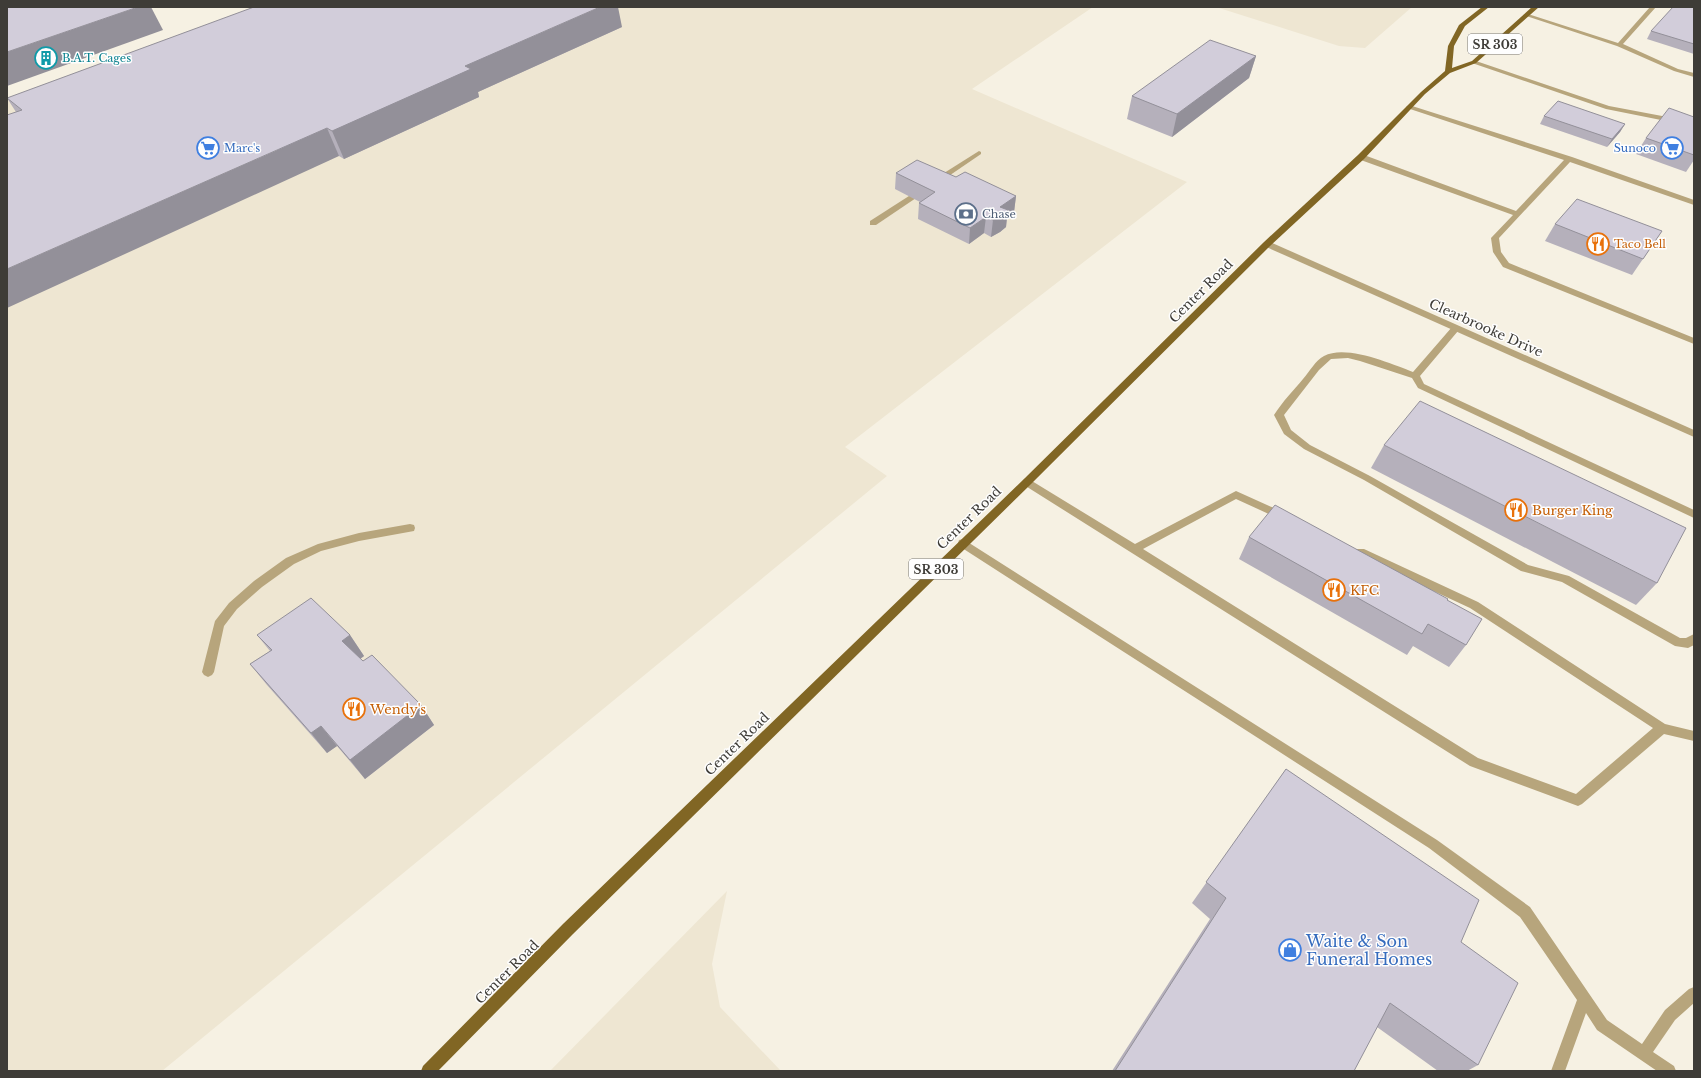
<svg xmlns="http://www.w3.org/2000/svg" width="1701" height="1078" font-family="'Libre Baskerville',serif">
<style>
.built{fill:#eee6d2}
.lines{fill:none;stroke-linecap:round;stroke-linejoin:round}
.lane{fill:#b7a57c;fill-rule:evenodd}
.street{fill:#b7a57c;fill-rule:evenodd}
.primary{fill:#816624;fill-rule:evenodd}
.wall{fill:#b5b0bb}
.shaded-wall{fill:#939099}
.building{fill:#d2cdda;stroke:#939099}
.labels{text-anchor:middle;dominant-baseline:central;stroke-width:3;stroke-linejoin:round;paint-order:stroke}
.far-culture-label{font-size:11px;fill:#0d838f;stroke:#fefefe;text-anchor:start}
.far-shop-label{font-size:11px;fill:#366cbe;stroke:#fefefe;text-anchor:start}
.far-service-label{font-size:11px;fill:#4e5e75;stroke:#fefefe;text-anchor:start}
.far-food-label{font-size:11px;fill:#c56008;stroke:#fefefe;text-anchor:start}
.shield{fill:#fefefe;stroke:#787673;stroke-width:1}
.shield-label{font-size:12px;font-weight:bold;fill:#3e3c37}
.street-label{font-size:13px;fill:#3e3c37;stroke:#fefefe}
.food-label{font-size:13px;fill:#c56008;stroke:#fefefe;text-anchor:start}
.near-shop-label{font-size:16px;fill:#366cbe;stroke:#fefefe;text-anchor:start}
</style>
<rect width="100%" height="100%" fill="#f6f1e3"/>
<g class="built">
<polygon points="258,7 1093,7 972,89 1187,182 845,447 887,476 162,1071 7,1071 7,98"/>
<polygon points="1216,7 1412,7 1365,48 1339,46"/>
<polygon points="727,891 712,964 720,1007 781,1071 550,1071"/>
</g>
<g class="lines">
<g class="lane">
<polygon points="1650,7 1656,7 1623,44 1678,69 1694,73 1694,77 1674,71 1617,46 1523,15 1528,14 1618,43"/>
<polygon points="1472,61 1476,61 1609,106 1678,119 1694,125 1694,129 1676,123 1606,109 1472,63"/>
<polygon points="1409,105 1572,157 1694,200 1694,205 1570,162 1499,238 1501,252 1509,263 1694,338 1694,344 1503,267 1493,252 1491,238 1513,215 1358,159 1358,155 1364,155 1516,211 1564,160 1407,108 1406,107"/>
<polygon points="979,151 981,152 981,154 940,182 937,182 933,180"/>
<polygon points="909,196 912,196 916,198 876,225 870,225 870,221"/>
<path d="M1455,326l3,1 1,2 -1,2 -38,45 4,8 270,126v8l-276,-130 -6,-10 -52,-17 -12,-3 -17,1 -12,11 -35,45 7,15 19,15 60,31 158,89 41,11 111,62h6l8,-4v11l-6,3 -13,-2 -113,-64 -41,-11 -157,-91 -60,-31 -20,-15 -10,-19c9,-14 19,-24 29,-36 7,-8 12,-18 21,-23 22,-12 68,8 89,16l39,-45z"/>
<polygon points="1027,478 1135,544 1236,491 1285,513 1287,516 1285,519 1282,520 1236,499 1143,549 1478,758 1576,794 1653,728 1470,608 1356,555 1355,552 1356,549 1364,549 1478,602 1665,724 1694,731 1694,741 1664,734 1582,804 1578,806 1470,766 1024,485 1022,482 1024,479"/>
<polygon points="410,524 414,525 415,528 414,531 359,541 321,551 294,564 262,587 237,609 224,626 214,672 212,675 208,677 204,675 202,672 215,621 229,603 254,581 286,558 318,544 359,533"/>
<polygon points="963,539 1437,840 1530,907 1607,1020 1642,1044 1665,1010 1689,989 1694,987 1694,1003 1675,1020 1653,1052 1674,1066 1676,1071 1657,1071 1597,1030 1586,1013 1565,1071 1551,1071 1577,1000 1520,917 1429,848 959,546 958,543 959,540"/>
</g>
<polygon class="street" points="1264,242 1270,242 1694,430 1694,437 1264,246"/>
<polygon class="primary" points="1482,7 1489,7 1465,26 1454,46 1452,68 1472,61 1532,7 1539,7 1476,63 1450,73 1425,94 1364,159 1270,246 1030,485 573,934 438,1071 421,1071 423,1066 563,924 1024,479 1264,242 1358,155 1421,92 1445,71 1448,46 1459,25"/>
</g>
<g class="wall">
<polygon points="1694,7 1694,54 1647,39 1651,31"/>
<polygon points="622,27 478,92 479,97 344,159 339,156 16,112 7,98"/>
<polygon points="1256,56 1249,78 1172,137 1127,119 1132,96"/>
<polygon points="1544,116 1625,124 1620,132 1607,147 1540,124"/>
<polygon points="1694,117 1694,160 1686,172 1636,154 1646,138"/>
<polygon points="896,173 956,177 1016,196 1014,212 1007,217 1006,227 1000,232 991,237 984,233 969,244 918,219 919,203 920,202 895,189"/>
<polygon points="1555,224 1662,231 1632,275 1545,241"/>
<polygon points="1384,445 1657,583 1636,605 1371,468"/>
<polygon points="1249,537 1447,600 1466,645 1449,667 1413,646 1407,655 1239,559"/>
<polygon points="257,635 350,635 364,656 360,659 421,705 434,725 365,779 337,746 327,753 267,685 250,664 270,651"/>
<polygon points="1286,769 1461,942 1478,1065 1467,1071 1438,1071 1377,1027 1354,1071 1112,1071 1210,919 1192,903"/>
</g>
<g class="shaded-wall">
<polygon points="138,7 151,7 163,30 7,86 7,52"/>
<polygon points="600,7 618,7 622,27 478,92 479,97 344,159 332,131 465,66"/>
<polygon points="1256,56 1249,78 1172,137 1177,114"/>
<polygon points="1625,124 1620,132 1607,147 1612,139"/>
<polygon points="327,128 339,156 7,308 7,269"/>
<polygon points="1016,196 1014,212 1007,217 1006,227 1000,232 991,237 993,220 1000,207"/>
<polygon points="986,217 984,233 969,244 970,228"/>
<polygon points="350,635 364,656 356,662 342,641"/>
<polygon points="421,705 434,725 365,779 350,760"/>
<polygon points="321,726 337,746 327,753 311,733"/>
</g>
<g class="building">
<polygon points="7,7 138,7 7,52"/>
<polygon points="254,7 600,7 465,66 471,69 332,131 327,128 7,269 7,115 22,110 7,98"/>
<polygon points="1673,7 1694,7 1694,44 1651,31"/>
<polygon points="1210,40 1256,56 1177,114 1132,96"/>
<polygon points="1558,101 1625,124 1612,139 1544,116"/>
<polygon points="1669,108 1694,117 1694,155 1646,138"/>
<polygon points="917,160 956,177 965,172 1016,196 1000,207 1008,210 1002,215 993,220 986,217 970,228 919,203 935,192 896,173"/>
<polygon points="1577,199 1662,231 1643,259 1555,224"/>
<polygon points="1420,401 1686,528 1657,583 1384,445"/>
<polygon points="1275,505 1448,599 1447,600 1482,619 1466,645 1428,624 1422,634 1249,537"/>
<polygon points="311,598 350,635 342,641 363,661 372,655 421,705 350,760 321,726 311,733 250,664 272,650 257,635"/>
<polygon points="1286,769 1479,900 1461,942 1518,983 1478,1065 1390,1003 1354,1071 1115,1071 1226,898 1206,882"/>
</g>
<defs>
<g id="building-ring" transform="scale(1.15)"><circle r="9.5" fill="#fefefe" stroke="#0f9aa8" stroke-width="1.5"/><path d="M-4-6H4V6H1V3H-1V6H-4ZM-2.5-4.3h1.7v1.8h-1.7ZM.8-4.3h1.7v1.8H.8ZM-2.5-1h1.7V.8h-1.7ZM.8-1h1.7V.8H.8Z" fill="#0f9aa8"/></g>
<g id="supermarket-ring" transform="scale(1.15)"><circle r="9.5" fill="#fefefe" stroke="#3f7fe0" stroke-width="1.5"/><path d="M-6-5.5h2.5l.6 2H6L4.5 2H-2.5L-4.4-4H-6ZM-1.5 3.2a1.3 1.3 0 1 0 .1 0ZM3 3.2a1.3 1.3 0 1 0 .1 0Z" fill="#3f7fe0"/></g>
<g id="bank-ring" transform="scale(1.15)"><circle r="9.5" fill="#fefefe" stroke="#5c6f8a" stroke-width="1.5"/><path d="M-6-4H6V4H-6ZM0-2.3a2.3 2.3 0 1 0 0 4.6a2.3 2.3 0 1 0 0-4.6Z" fill="#5c6f8a"/></g>
<g id="restaurant-ring" transform="scale(1.15)"><circle r="9.5" fill="#fefefe" stroke="#e8710a" stroke-width="1.5"/><path d="M-5-6h1v4h1v-4h1v4h1v-4h1v5L-1.5 .5V6h-2V.5L-5-1ZM5-6V6H3V1.5H1.5Q1.5-4 5-6Z" fill="#e8710a"/></g>
<g id="shop-ring" transform="scale(1.15)"><circle r="9.5" fill="#fefefe" stroke="#3f7fe0" stroke-width="1.5"/><path d="M-5-2.5h2.3a2.7 3.5 0 0 1 5.4 0H5L5.5 6h-11ZM-1.5-2.5h3a1.5 2.3 0 0 0-3 0Z" fill="#3f7fe0"/></g>
</defs>
<g fill-rule="evenodd">
<use href="#building-ring" x="46" y="58"/>
<use href="#supermarket-ring" x="208" y="148"/>
<use href="#supermarket-ring" x="1672" y="148"/>
<use href="#bank-ring" x="966" y="214"/>
<use href="#restaurant-ring" x="1598" y="244"/>
<use href="#restaurant-ring" x="1516" y="510"/>
<use href="#restaurant-ring" x="1334" y="590"/>
<use href="#restaurant-ring" x="354" y="709"/>
<use href="#shop-ring" x="1290" y="950"/>
</g>
<g class="labels">
<g class="far-culture-label">
<text x="62" y="58">B.A.T. Cages</text>
</g>
<g class="far-shop-label">
<text x="224" y="148">Marc's</text>
<text x="1656" y="148" text-anchor="end">Sunoco</text>
</g>
<g class="far-service-label">
<text x="982" y="214">Chase</text>
</g>
<g class="far-food-label">
<text x="1614" y="244">Taco Bell</text>
</g>
<g class="shield">
<rect x="1468" y="34" width="54" height="20" rx="3"/>
<rect x="909" y="559" width="54" height="20" rx="3"/>
</g>
<g class="shield-label">
<text x="1495" y="44">SR 303</text>
<text x="936" y="569">SR 303</text>
</g>
<g class="street-label">
<text transform="translate(1201 291) rotate(-45)">Center Road</text>
<text transform="translate(1486 328) rotate(24)">Clearbrooke Drive</text>
<text transform="translate(969 518) rotate(-44)">Center Road</text>
<text transform="translate(737 744) rotate(-44)">Center Road</text>
<text transform="translate(507 972) rotate(-45)">Center Road</text>
</g>
<g class="food-label">
<text x="1532" y="510">Burger King</text>
<text x="1350" y="590">KFC</text>
<text x="370" y="709">Wendy's</text>
</g>
<g class="near-shop-label">
<text x="1306" y="941">Waite &amp; Son<tspan x="1306" dy="18">Funeral Homes</tspan></text>
</g>
</g>
<rect width="1701" height="1078" fill="none" stroke="#3e3c37" stroke-width="16"/>
</svg>
